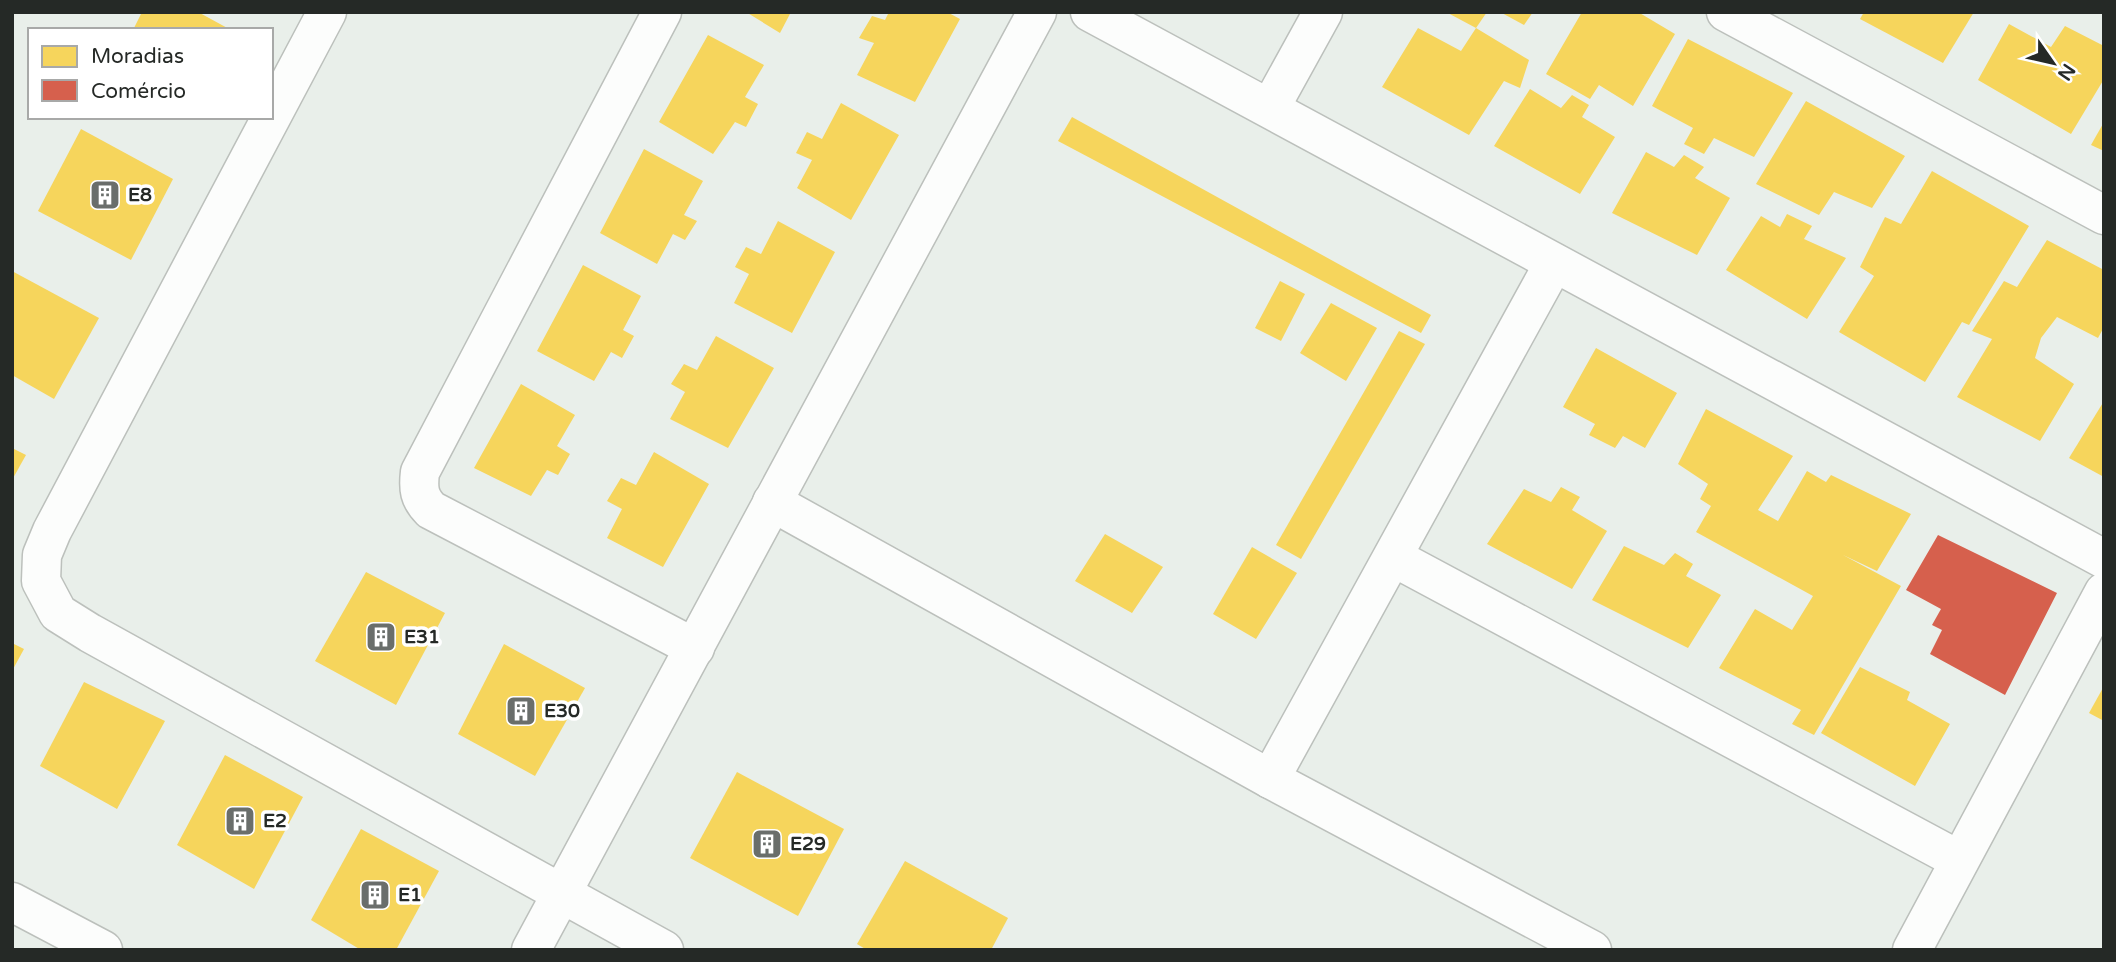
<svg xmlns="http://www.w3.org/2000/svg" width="2116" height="962" font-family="'Varela Round',sans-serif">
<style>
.homes{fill:#f6d55c}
.shops{fill:#d6604d}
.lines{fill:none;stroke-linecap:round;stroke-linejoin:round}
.street-casing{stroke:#bcc0bc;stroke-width:41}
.secondary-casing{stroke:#bcc0bc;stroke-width:41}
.street{stroke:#fcfdfc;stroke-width:38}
.secondary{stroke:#fcfdfc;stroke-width:38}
.labels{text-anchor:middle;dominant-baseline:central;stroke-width:7;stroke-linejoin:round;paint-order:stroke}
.poi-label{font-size:19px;font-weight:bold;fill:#252926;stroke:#fff;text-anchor:start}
</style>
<rect width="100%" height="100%" fill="#e9efea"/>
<g class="homes">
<polygon points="142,12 198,12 231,30 133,30"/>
<polygon points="746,12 791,12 780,33"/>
<polygon points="889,12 947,12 960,19 915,102 857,75 874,43 859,38 872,16 885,20"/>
<polygon points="1446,12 1487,12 1476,28"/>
<polygon points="1500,12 1533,12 1524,25"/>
<polygon points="1582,12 1638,12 1675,34 1633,106 1599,85 1590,99 1546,74"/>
<polygon points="1864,12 1974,12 1943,63 1860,19"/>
<polygon points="2009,24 2051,47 2065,26 2104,46 2104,79 2071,134 1978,80"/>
<polygon points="1418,28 1461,51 1476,28 1529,60 1520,88 1504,81 1469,135 1382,87"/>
<polygon points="708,35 764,65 745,97 758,104 746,127 735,122 713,154 659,122"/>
<polygon points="1688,39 1793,93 1754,157 1714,138 1704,154 1684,144 1693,128 1652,106"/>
<polygon points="1530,89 1561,108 1572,95 1589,105 1582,117 1615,137 1580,194 1494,146"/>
<polygon points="1806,101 1905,156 1872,208 1834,192 1819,215 1756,184"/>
<polygon points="841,103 899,135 851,220 797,188 812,160 796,153 807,132 822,139"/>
<polygon points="1072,117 1431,315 1421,333 1058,141"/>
<polygon points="2104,122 2104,151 2091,145"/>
<polygon points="81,129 173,179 131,260 38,211"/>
<polygon points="644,149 703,181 684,215 697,221 685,240 673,234 657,264 600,233"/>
<polygon points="1646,152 1674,167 1684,155 1704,167 1695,178 1730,198 1697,255 1612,213"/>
<polygon points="1932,171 2029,226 1969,325 1962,322 1925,382 1839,332 1874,276 1860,267 1885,217 1901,224"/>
<polygon points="1787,214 1812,226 1804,239 1846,258 1807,319 1726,270 1761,216 1780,227"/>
<polygon points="778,221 835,252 792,333 734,303 749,274 735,267 746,247 761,254"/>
<polygon points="2047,240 2104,270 2104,327 2098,338 2057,317 2041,338 2035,358 2074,384 2040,441 1957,397 1992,339 1972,331 2004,281 2017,287"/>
<polygon points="583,265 641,296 623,330 634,336 622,358 611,352 594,381 537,351"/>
<polygon points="12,271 99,318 54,399 12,375"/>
<polygon points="1280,281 1305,294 1281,341 1255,328"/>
<polygon points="1331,303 1377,328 1346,381 1300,353"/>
<polygon points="1399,331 1425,344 1301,559 1276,545"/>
<polygon points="716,336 774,368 728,448 670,419 685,392 671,384 684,364 697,370"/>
<polygon points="1596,348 1677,393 1645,448 1623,436 1615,448 1589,435 1595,424 1563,407"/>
<polygon points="521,384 575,415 557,446 570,454 558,475 547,470 531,496 474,468"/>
<polygon points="2104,401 2104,477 2069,458"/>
<polygon points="1706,409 1793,456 1758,510 1778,521 1807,471 1826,482 1831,475 1911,514 1877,571 1843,555 1901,586 1814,735 1792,724 1801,710 1719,668 1755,609 1792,630 1813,596 1696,532 1711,506 1700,499 1708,484 1678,464"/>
<polygon points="12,448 26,455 12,480"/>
<polygon points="654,452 709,484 663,567 607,538 622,509 607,501 621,478 636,485"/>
<polygon points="1561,487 1580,497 1572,510 1607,531 1572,589 1487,544 1524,489 1551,502"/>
<polygon points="1105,534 1163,567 1132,613 1075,581"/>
<polygon points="1624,546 1664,565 1675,553 1693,564 1686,576 1721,595 1688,648 1592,600"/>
<polygon points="1252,547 1297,573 1256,639 1213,614"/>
<polygon points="366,572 445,613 396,705 315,661"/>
<polygon points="12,643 24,649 12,671"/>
<polygon points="504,644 585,688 535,776 458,734"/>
<polygon points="1860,667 1910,692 1907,700 1950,724 1915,786 1821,733"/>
<polygon points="84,682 165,721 117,809 40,766"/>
<polygon points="2104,686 2104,721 2089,713"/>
<polygon points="225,755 303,797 254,889 177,845"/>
<polygon points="737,772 844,829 798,916 690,858"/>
<polygon points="361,829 439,871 396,950 361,950 311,920"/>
<polygon points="905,861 1008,918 991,950 867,950 857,944"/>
</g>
<polygon class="shops" points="1938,535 2057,593 2005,695 1930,654 1942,630 1932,625 1941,609 1906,590"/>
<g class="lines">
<g class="street-casing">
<g id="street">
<polyline points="327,12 52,531 42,555 41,581 58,613 90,633 664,950"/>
<path d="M662,12l-242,460c-2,17 -1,26 11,38l264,138"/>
<polyline points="1090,12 2104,559"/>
<polyline points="1726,12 2104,215"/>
<polyline points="1270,108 1323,12"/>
<polyline points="772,502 1270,779 1592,950"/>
<polyline points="1393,557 1959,860"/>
<polyline points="1270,779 1554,263"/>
<polyline points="531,950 1037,12"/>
<polyline points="1912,950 2104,592"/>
</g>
</g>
<g class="secondary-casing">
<polyline id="secondary" points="12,902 103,950"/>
</g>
<use href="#street" class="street"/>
<use href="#secondary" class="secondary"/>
</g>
<defs>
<g id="building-square" transform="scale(1.575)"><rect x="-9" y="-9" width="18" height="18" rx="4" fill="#6a6e6b" stroke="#fff"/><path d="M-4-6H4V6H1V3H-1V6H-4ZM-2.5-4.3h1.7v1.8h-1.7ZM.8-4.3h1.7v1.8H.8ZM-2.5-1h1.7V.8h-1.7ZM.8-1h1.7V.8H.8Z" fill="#fff"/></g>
</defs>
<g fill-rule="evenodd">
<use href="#building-square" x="105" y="195"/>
<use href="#building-square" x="381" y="637"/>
<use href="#building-square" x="521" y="711"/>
<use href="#building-square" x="240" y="821"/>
<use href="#building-square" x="767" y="844"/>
<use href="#building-square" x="375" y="895"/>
</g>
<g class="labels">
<g class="poi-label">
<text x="128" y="195">E8</text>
<text x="404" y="637">E31</text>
<text x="544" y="711">E30</text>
<text x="263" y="821">E2</text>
<text x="790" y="844">E29</text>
<text x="398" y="895">E1</text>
</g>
</g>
<rect width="2116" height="962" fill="none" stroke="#252926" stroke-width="28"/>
<rect x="28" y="28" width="245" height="91" fill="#ffffff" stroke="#a8a9a8" stroke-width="2"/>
<rect x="42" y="46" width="35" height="21" fill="#f6d55c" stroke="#a8a9a8" stroke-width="2"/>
<text x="91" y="63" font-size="21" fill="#252926">Moradias</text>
<rect x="42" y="80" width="35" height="21" fill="#d6604d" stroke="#a8a9a8" stroke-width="2"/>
<text x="91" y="98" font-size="21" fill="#252926">Comércio</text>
<g transform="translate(2053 63) rotate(124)" stroke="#ffffff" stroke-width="5" paint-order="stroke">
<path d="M0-5L12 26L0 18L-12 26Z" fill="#252926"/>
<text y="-10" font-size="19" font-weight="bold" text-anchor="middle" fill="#252926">N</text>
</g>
</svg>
